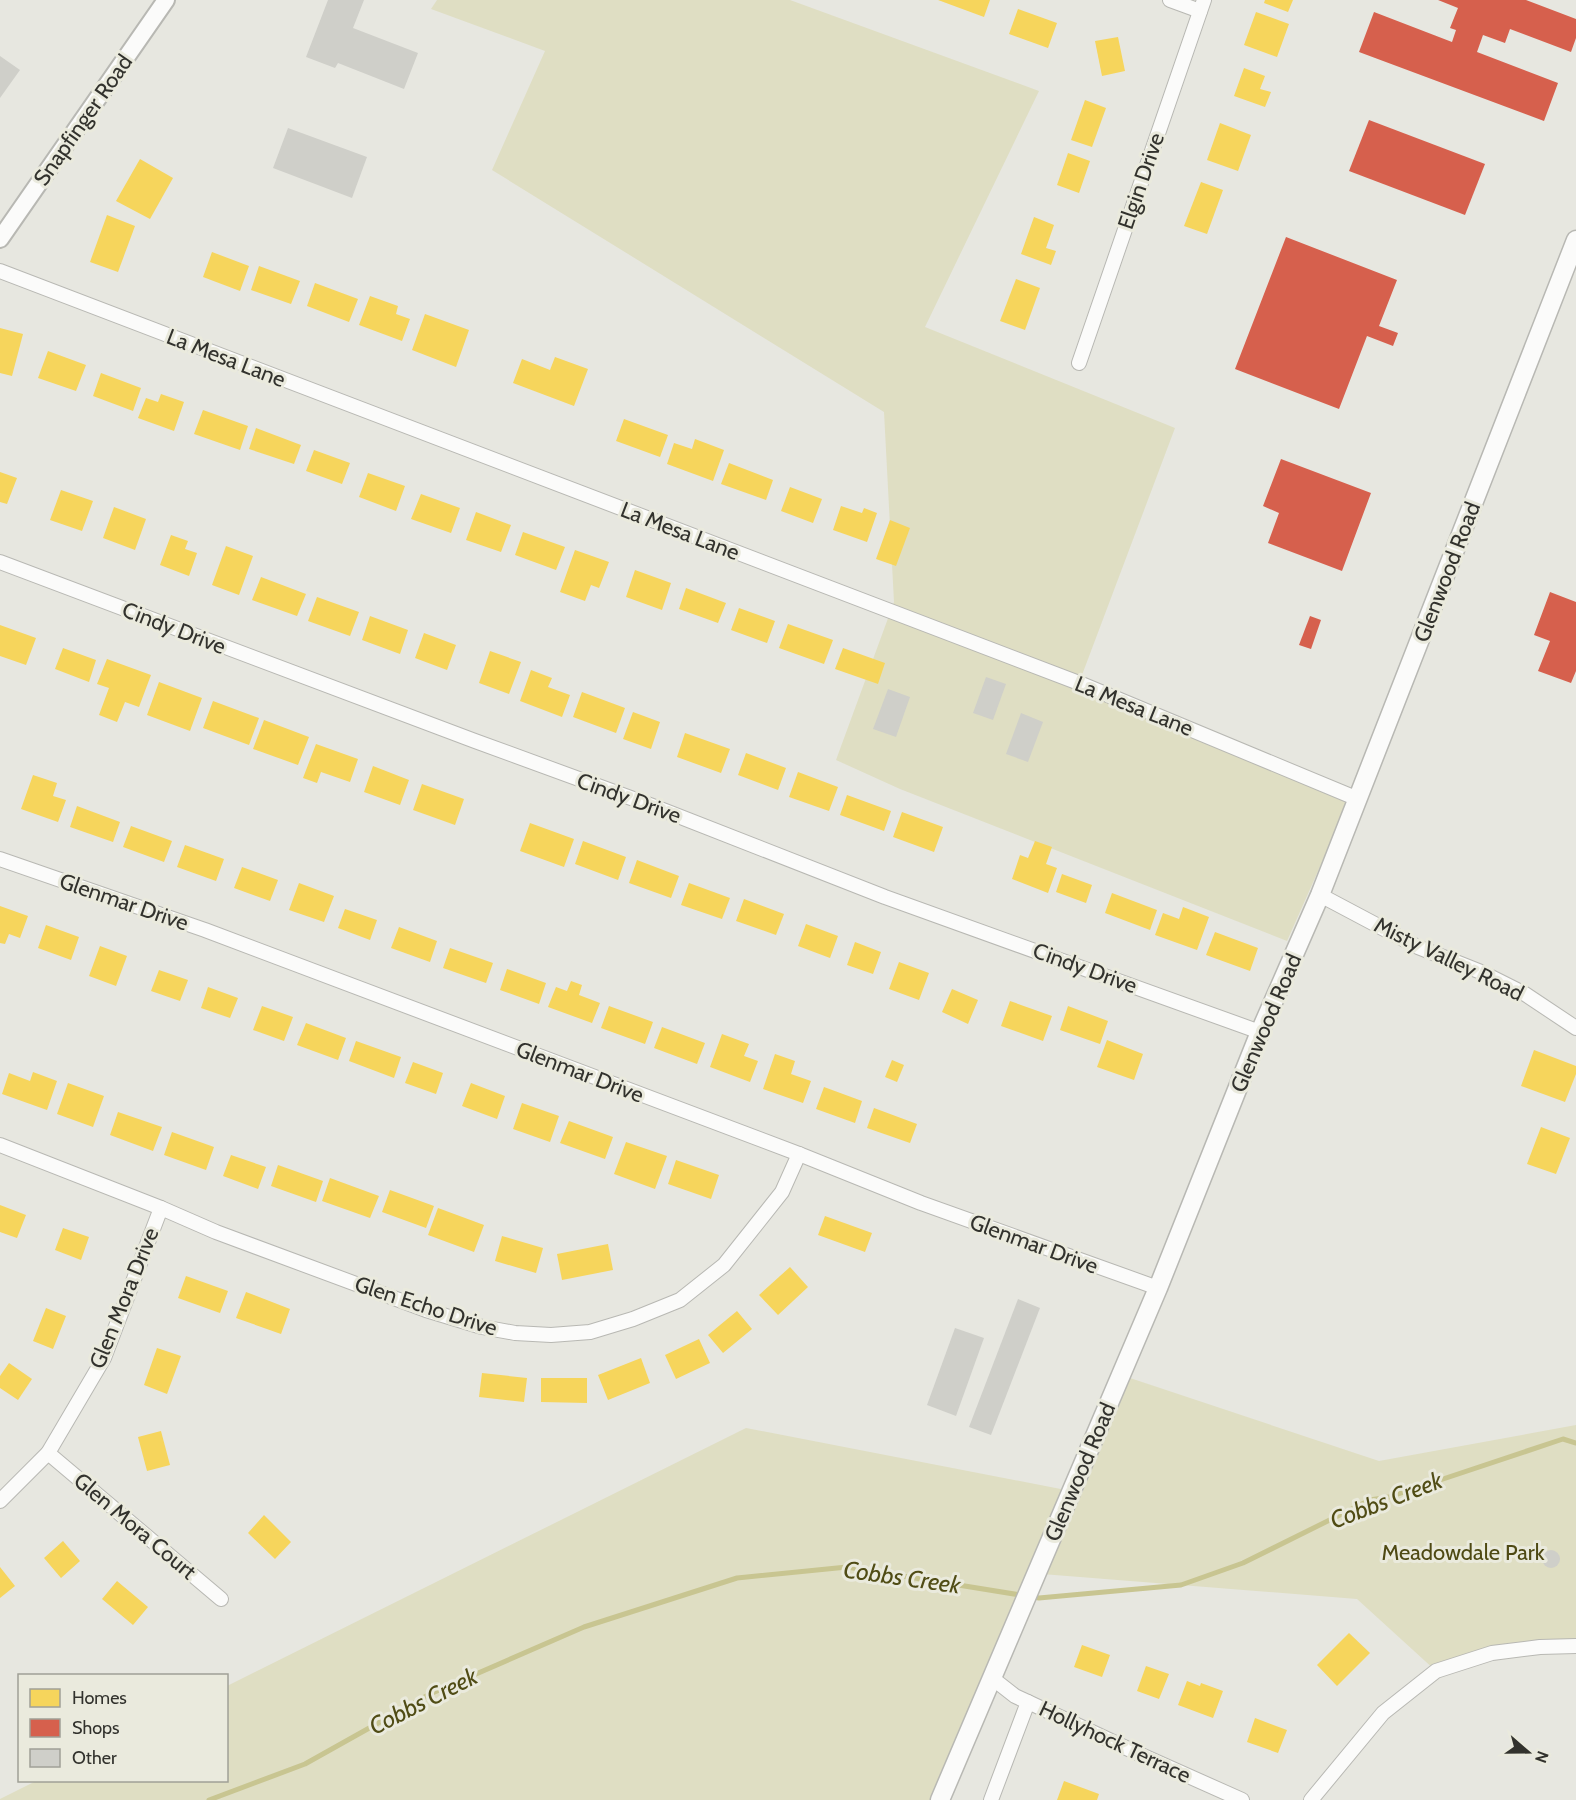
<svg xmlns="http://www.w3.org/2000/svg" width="1576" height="1800" font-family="Cabin,sans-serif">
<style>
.green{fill:#dfdec3}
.homes{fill:#f6d55c}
.shops{fill:#d6604d}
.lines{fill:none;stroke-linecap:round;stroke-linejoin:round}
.stream{stroke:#c8c591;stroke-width:5}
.building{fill:#cfcfc9}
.minor-casing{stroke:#b8b8b3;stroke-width:16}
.tertiary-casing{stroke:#b8b8b3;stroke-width:20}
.secondary-casing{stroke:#b8b8b3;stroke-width:21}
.minor{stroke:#fbfbfa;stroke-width:14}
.tertiary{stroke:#fbfbfa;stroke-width:16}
.secondary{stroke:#fbfbfa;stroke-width:18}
.labels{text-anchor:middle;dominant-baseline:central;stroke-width:6;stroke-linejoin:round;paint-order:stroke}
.street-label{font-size:22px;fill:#32322d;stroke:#eaeadd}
.park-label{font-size:22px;fill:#4e4913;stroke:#eaeadd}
.water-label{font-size:24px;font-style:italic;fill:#504c15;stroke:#eaeadd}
</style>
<rect width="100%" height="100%" fill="#e7e7e0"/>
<g class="green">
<polygon points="437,0 790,0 1039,91 925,327 1175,428 1079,683 1350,799 1287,941 900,789 836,760 894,602 884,412 492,170 545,51 431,9"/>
<polygon points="1121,1375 1379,1461 1576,1425 1576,1646 1540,1647 1436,1671 1357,1599 1042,1574 945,1800 0,1800 0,1799 36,1781 226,1780 227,1686 746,1428 1076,1492"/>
</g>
<g class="homes">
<polygon points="938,0 990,0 984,17"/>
<polygon points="1265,0 1293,0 1288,12 1264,3"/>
<polygon points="1018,9 1057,23 1048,48 1009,34"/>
<polygon points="1256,12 1289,24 1277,57 1244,45"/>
<polygon points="1118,37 1125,71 1102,76 1095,41"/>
<polygon points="1244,68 1265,76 1260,89 1271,92 1265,107 1234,96"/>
<polygon points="1085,100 1106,108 1092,147 1071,140"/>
<polygon points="1220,123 1251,135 1238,171 1207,160"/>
<polygon points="1068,153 1090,161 1079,193 1057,185"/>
<polygon points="140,159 173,178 150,219 116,201"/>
<polygon points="1201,182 1223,190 1207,234 1184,226"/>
<polygon points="107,215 135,226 118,272 90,262"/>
<polygon points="1034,217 1054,225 1046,248 1056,251 1051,265 1021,254"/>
<polygon points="212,252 249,266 240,291 203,277"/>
<polygon points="259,266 300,281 291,304 251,290"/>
<polygon points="1016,279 1040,288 1025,330 1000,321"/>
<polygon points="315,283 358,299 349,322 307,306"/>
<polygon points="370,296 398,306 396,314 410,319 402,341 359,325"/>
<polygon points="425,314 469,330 456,367 412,350"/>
<polygon points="0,328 23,334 12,376 0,373"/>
<polygon points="48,351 86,365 76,391 38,378"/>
<polygon points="555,357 588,369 574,406 513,383 522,359 550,370"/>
<polygon points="101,373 141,388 133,411 93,396"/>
<polygon points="161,394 184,402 174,431 138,418 146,398 158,402"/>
<polygon points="203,410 248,426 240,450 194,434"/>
<polygon points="624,419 668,435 660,457 616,441"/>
<polygon points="256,428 301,445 294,464 249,449"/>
<polygon points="695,439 724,450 713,481 667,464 674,443 692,449"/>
<polygon points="314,450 350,463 342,484 306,471"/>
<polygon points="729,463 773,480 766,500 721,484"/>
<polygon points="0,472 17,478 7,504 0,502"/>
<polygon points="368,473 405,486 396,511 359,497"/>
<polygon points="790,487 822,499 813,523 781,511"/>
<polygon points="61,490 93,501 82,531 50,520"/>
<polygon points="421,494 460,508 451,533 411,519"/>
<polygon points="841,506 862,513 864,508 877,513 867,542 833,530"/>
<polygon points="114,507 146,519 135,550 103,538"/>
<polygon points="476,512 511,525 501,552 466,540"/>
<polygon points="890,520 910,528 896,566 876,559"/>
<polygon points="523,532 565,547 556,570 515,555"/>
<polygon points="171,535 188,541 185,549 197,553 189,576 160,565"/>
<polygon points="226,546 253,556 239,595 212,585"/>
<polygon points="575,550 609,562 599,588 591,585 585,601 560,592"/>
<polygon points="635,570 671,583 662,610 626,597"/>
<polygon points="261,577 306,594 297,616 252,600"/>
<polygon points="686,588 726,603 718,623 679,609"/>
<polygon points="317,597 359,612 350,636 308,621"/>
<polygon points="739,608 775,621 767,643 731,630"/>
<polygon points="370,616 408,630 400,654 362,640"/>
<polygon points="788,624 833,640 824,664 779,648"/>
<polygon points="0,625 36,638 26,665 0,656"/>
<polygon points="424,633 456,645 447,670 415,658"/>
<polygon points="63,648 96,660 89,682 55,669"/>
<polygon points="843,648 885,663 878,684 835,669"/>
<polygon points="490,651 521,662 509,694 479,683"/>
<polygon points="107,659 151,675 139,707 125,702 117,722 99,715 109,688 97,684"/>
<polygon points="531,670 552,678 548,687 570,695 562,717 520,701"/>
<polygon points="159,682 202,698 190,731 147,715"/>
<polygon points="582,692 625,708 616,733 573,717"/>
<polygon points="213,701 259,718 249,745 203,728"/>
<polygon points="633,712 660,722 651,749 623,739"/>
<polygon points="264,720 309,737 298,765 253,749"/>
<polygon points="685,733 730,749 721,773 677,757"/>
<polygon points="316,744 358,759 350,782 321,772 317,783 303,778"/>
<polygon points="746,753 786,768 778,790 738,775"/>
<polygon points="373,766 409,780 400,805 364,792"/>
<polygon points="798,772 838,787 829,811 789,797"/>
<polygon points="33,775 57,783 53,796 66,800 58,822 21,809"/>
<polygon points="422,784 464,799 455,825 413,810"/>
<polygon points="847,795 891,811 884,831 840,815"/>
<polygon points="77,806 120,822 113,842 70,827"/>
<polygon points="902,812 943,827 934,852 893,837"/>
<polygon points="530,823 574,839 564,867 520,851"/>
<polygon points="131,826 172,841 164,862 123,847"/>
<polygon points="583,841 626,857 618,880 575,864"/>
<polygon points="1035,841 1052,847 1046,864 1057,868 1048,893 1012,879 1020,855 1028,858"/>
<polygon points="185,845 224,859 216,881 177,867"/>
<polygon points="637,860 679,876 671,898 629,883"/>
<polygon points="242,867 278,880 270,901 234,888"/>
<polygon points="1062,874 1092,885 1086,903 1056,892"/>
<polygon points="299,883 334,896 324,922 289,910"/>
<polygon points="689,883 730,898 722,919 681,905"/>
<polygon points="1112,893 1157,910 1150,930 1105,913"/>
<polygon points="744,899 784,914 776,935 736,921"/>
<polygon points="0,906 28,916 20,938 9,934 5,944 0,943"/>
<polygon points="1183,907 1209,917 1197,950 1155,935 1163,913 1179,919"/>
<polygon points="345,909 377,920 370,940 338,928"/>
<polygon points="806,924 838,936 830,958 798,946"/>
<polygon points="46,925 79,937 71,960 38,948"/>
<polygon points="399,927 437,941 430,962 391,948"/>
<polygon points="1215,932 1258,948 1250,971 1206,955"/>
<polygon points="855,942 881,952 873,974 847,965"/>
<polygon points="100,946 127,956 116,986 89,976"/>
<polygon points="450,948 493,963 486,983 443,968"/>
<polygon points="899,962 929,973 919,1000 889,989"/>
<polygon points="507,969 546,983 539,1004 500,990"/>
<polygon points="159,970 188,980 180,1001 151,991"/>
<polygon points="571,981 582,985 579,995 600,1003 592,1023 548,1007 556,987 567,991"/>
<polygon points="208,987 238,998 230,1018 201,1008"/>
<polygon points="952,989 978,1000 968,1024 942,1012"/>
<polygon points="1010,1001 1052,1016 1043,1041 1001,1026"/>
<polygon points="262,1006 293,1017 284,1041 253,1030"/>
<polygon points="609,1006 653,1022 645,1044 601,1028"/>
<polygon points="1068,1006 1108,1021 1100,1044 1060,1030"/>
<polygon points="306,1023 346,1038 338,1060 297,1045"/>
<polygon points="662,1027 705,1043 697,1064 654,1048"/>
<polygon points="722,1034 749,1044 744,1056 758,1061 750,1082 710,1067"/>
<polygon points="1107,1040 1143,1054 1134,1080 1097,1067"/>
<polygon points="356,1041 401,1057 394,1078 349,1061"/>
<polygon points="1534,1050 1576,1066 1576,1074 1565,1102 1521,1086"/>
<polygon points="775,1054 795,1061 791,1074 811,1081 803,1103 763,1089"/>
<polygon points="892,1060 904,1065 897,1082 885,1077"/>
<polygon points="413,1062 443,1073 436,1094 405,1083"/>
<polygon points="33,1072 57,1081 47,1110 2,1094 9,1073 30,1081"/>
<polygon points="68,1083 104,1096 93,1127 57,1114"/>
<polygon points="471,1083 505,1096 497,1119 462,1106"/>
<polygon points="824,1087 862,1101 855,1123 816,1109"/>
<polygon points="522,1103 559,1116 550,1142 513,1129"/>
<polygon points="874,1108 917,1124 910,1143 867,1128"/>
<polygon points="118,1112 162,1127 153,1151 110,1135"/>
<polygon points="569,1121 613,1137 605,1159 560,1143"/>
<polygon points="1541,1127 1570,1138 1556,1174 1527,1164"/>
<polygon points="172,1132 214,1147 206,1170 164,1155"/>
<polygon points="626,1142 667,1156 655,1189 614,1174"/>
<polygon points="231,1155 266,1167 258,1189 223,1176"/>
<polygon points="676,1160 719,1175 711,1199 668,1184"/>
<polygon points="278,1165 323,1181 316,1202 271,1186"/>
<polygon points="330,1178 379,1196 370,1218 322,1201"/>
<polygon points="390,1190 434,1206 426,1228 382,1212"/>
<polygon points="0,1205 26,1215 17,1238 0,1232"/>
<polygon points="438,1208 484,1225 474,1252 428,1235"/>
<polygon points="825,1216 872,1233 865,1252 818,1235"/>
<polygon points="63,1228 89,1237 81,1260 55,1250"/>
<polygon points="502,1236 543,1248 536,1273 495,1261"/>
<polygon points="608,1244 613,1270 562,1280 557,1254"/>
<polygon points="790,1267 808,1287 778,1315 759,1295"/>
<polygon points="186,1276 228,1291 220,1313 178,1298"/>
<polygon points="246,1292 290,1309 281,1334 236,1318"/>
<polygon points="46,1308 66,1316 53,1349 33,1341"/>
<polygon points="737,1311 752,1329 723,1353 708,1335"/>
<polygon points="699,1339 710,1363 676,1379 665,1355"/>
<polygon points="157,1348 181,1356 167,1394 144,1385"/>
<polygon points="641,1358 650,1383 608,1400 598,1375"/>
<polygon points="9,1363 32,1379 18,1400 0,1388 0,1376"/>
<polygon points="482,1373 527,1378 524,1402 479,1397"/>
<polygon points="541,1378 587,1378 587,1403 541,1402"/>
<polygon points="161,1431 170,1465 147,1471 138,1437"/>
<polygon points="264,1515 291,1542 275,1559 248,1533"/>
<polygon points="63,1541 80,1561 61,1578 44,1558"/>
<polygon points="0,1567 15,1586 0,1598"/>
<polygon points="117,1581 148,1607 133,1625 102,1599"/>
<polygon points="1349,1633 1370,1653 1337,1686 1317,1665"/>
<polygon points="1082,1645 1110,1655 1102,1677 1074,1667"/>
<polygon points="1146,1666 1169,1674 1159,1699 1137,1691"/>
<polygon points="1187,1681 1200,1686 1201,1683 1223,1691 1213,1718 1178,1705"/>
<polygon points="1255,1718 1287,1730 1278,1753 1247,1742"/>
<polygon points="1064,1781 1099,1794 1097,1800 1057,1800"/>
</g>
<g class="shops">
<polygon points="1438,0 1526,0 1576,19 1576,38 1571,52 1510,29 1505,43 1483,35 1477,52 1558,83 1544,121 1359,52 1374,12 1452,42 1456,30 1450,28 1458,8"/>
<polygon points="1369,120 1485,164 1465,215 1349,171"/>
<polygon points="1286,237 1397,280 1379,326 1398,333 1393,346 1367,336 1339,409 1235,369"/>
<polygon points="1281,459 1371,493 1342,571 1268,543 1279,513 1263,506"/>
<polygon points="1550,592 1576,602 1576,671 1571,683 1538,671 1550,641 1534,635"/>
<polygon points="1310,616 1321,620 1311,649 1299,645"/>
</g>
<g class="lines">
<polyline class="stream" points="209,1800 305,1764 430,1694 584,1627 737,1578 847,1567 1039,1598 1181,1585 1243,1563 1370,1500 1389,1497 1563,1439 1576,1443"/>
</g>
<g class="building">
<polygon points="328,0 364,0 353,28 418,53 404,89 338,63 335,68 306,57"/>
<polygon points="0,56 20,70 0,98"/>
<polygon points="288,128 367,157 352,198 273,168"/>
<polygon points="986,677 1006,684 993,720 973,713"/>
<polygon points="888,689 910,697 896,737 873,729"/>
<polygon points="1021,713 1043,722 1028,762 1006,754"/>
<polygon points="1018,1299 1040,1308 991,1435 969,1427"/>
<polygon points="955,1328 984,1338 956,1416 927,1405"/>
<circle cx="1551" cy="1559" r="9"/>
</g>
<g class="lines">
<g class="minor-casing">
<g id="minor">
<polyline points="1170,0 1200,11"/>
<polyline points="0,271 1079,683 1358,799"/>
<polyline points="1079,363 1204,0"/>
<polyline points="0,562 475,741 650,805 885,897 1260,1032"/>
<polyline points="0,859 205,930 799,1154 921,1203 1158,1288"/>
<polyline points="1320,895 1418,947 1481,972 1525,994 1576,1028"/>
<polyline points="0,1145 161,1208 216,1232 426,1310 482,1327 515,1333 551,1335 590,1332 633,1319 680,1300 724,1265 782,1192 799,1154"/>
<polyline points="48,1453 221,1599"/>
<polyline points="0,1501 48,1453 104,1358 161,1208"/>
<polyline points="992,1678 1015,1696 1028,1702 1139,1754 1242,1800"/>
<polyline points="991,1800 1028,1702"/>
<polyline points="1311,1800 1383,1713 1436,1671 1492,1653 1540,1647 1576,1646"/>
</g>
</g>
<g class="tertiary-casing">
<polyline id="tertiary" points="0,239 166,0"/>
</g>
<g class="secondary-casing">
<polyline id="secondary" points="940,1800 1158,1288 1260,1032 1320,895 1576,240"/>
</g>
<use href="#minor" class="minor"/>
<use href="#tertiary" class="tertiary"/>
<use href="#secondary" class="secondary"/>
</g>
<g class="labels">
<g class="street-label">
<text transform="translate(83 120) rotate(-55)">Snapfinger Road</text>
<text transform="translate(1141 181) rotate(-71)">Elgin Drive</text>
<text transform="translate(226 358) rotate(21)">La Mesa Lane</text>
<text transform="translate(680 531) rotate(21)">La Mesa Lane</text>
<text transform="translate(1447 572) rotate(-69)">Glenwood Road</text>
<text transform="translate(174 628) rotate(21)">Cindy Drive</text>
<text transform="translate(1134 706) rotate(22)">La Mesa Lane</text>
<text transform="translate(629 798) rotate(20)">Cindy Drive</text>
<text transform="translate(124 902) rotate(19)">Glenmar Drive</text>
<text transform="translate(1449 959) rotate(26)">Misty Valley Road</text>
<text transform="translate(1085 968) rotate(20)">Cindy Drive</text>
<text transform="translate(1266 1023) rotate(-67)">Glenwood Road</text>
<text transform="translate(580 1072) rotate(21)">Glenmar Drive</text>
<text transform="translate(1034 1244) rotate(20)">Glenmar Drive</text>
<text transform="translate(124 1298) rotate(-68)">Glen Mora Drive</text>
<text transform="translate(426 1306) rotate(18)">Glen Echo Drive</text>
<text transform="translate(1080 1472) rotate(-67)">Glenwood Road</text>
<text transform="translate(135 1526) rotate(40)">Glen Mora Court</text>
<text transform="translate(1115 1742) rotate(25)">Hollyhock Terrace</text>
</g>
<g class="park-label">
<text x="1463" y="1552">Meadowdale Park</text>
</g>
<g class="water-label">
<text transform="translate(1386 1500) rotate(-21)">Cobbs Creek</text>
<text transform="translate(902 1577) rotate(8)">Cobbs Creek</text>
<text transform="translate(423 1701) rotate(-27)">Cobbs Creek</text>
</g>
</g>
<rect x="18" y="1674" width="210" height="108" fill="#eaeadd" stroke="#a0a097" stroke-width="1.5"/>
<rect x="30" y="1689" width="30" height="18" fill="#f6d55c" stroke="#a0a097" stroke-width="1.5"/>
<text x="72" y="1704" font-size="18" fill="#32322d">Homes</text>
<rect x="30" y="1719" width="30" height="18" fill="#d6604d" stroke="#a0a097" stroke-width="1.5"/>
<text x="72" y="1734" font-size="18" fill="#32322d">Shops</text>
<rect x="30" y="1749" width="30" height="18" fill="#cfcfc9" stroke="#a0a097" stroke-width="1.5"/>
<text x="72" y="1764" font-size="18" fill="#32322d">Other</text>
<g transform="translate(1528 1752) rotate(110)" stroke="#eaeadd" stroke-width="4.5" paint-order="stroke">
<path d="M0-4.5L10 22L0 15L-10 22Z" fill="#32322d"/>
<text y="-9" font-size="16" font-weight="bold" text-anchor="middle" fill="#32322d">N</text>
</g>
</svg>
